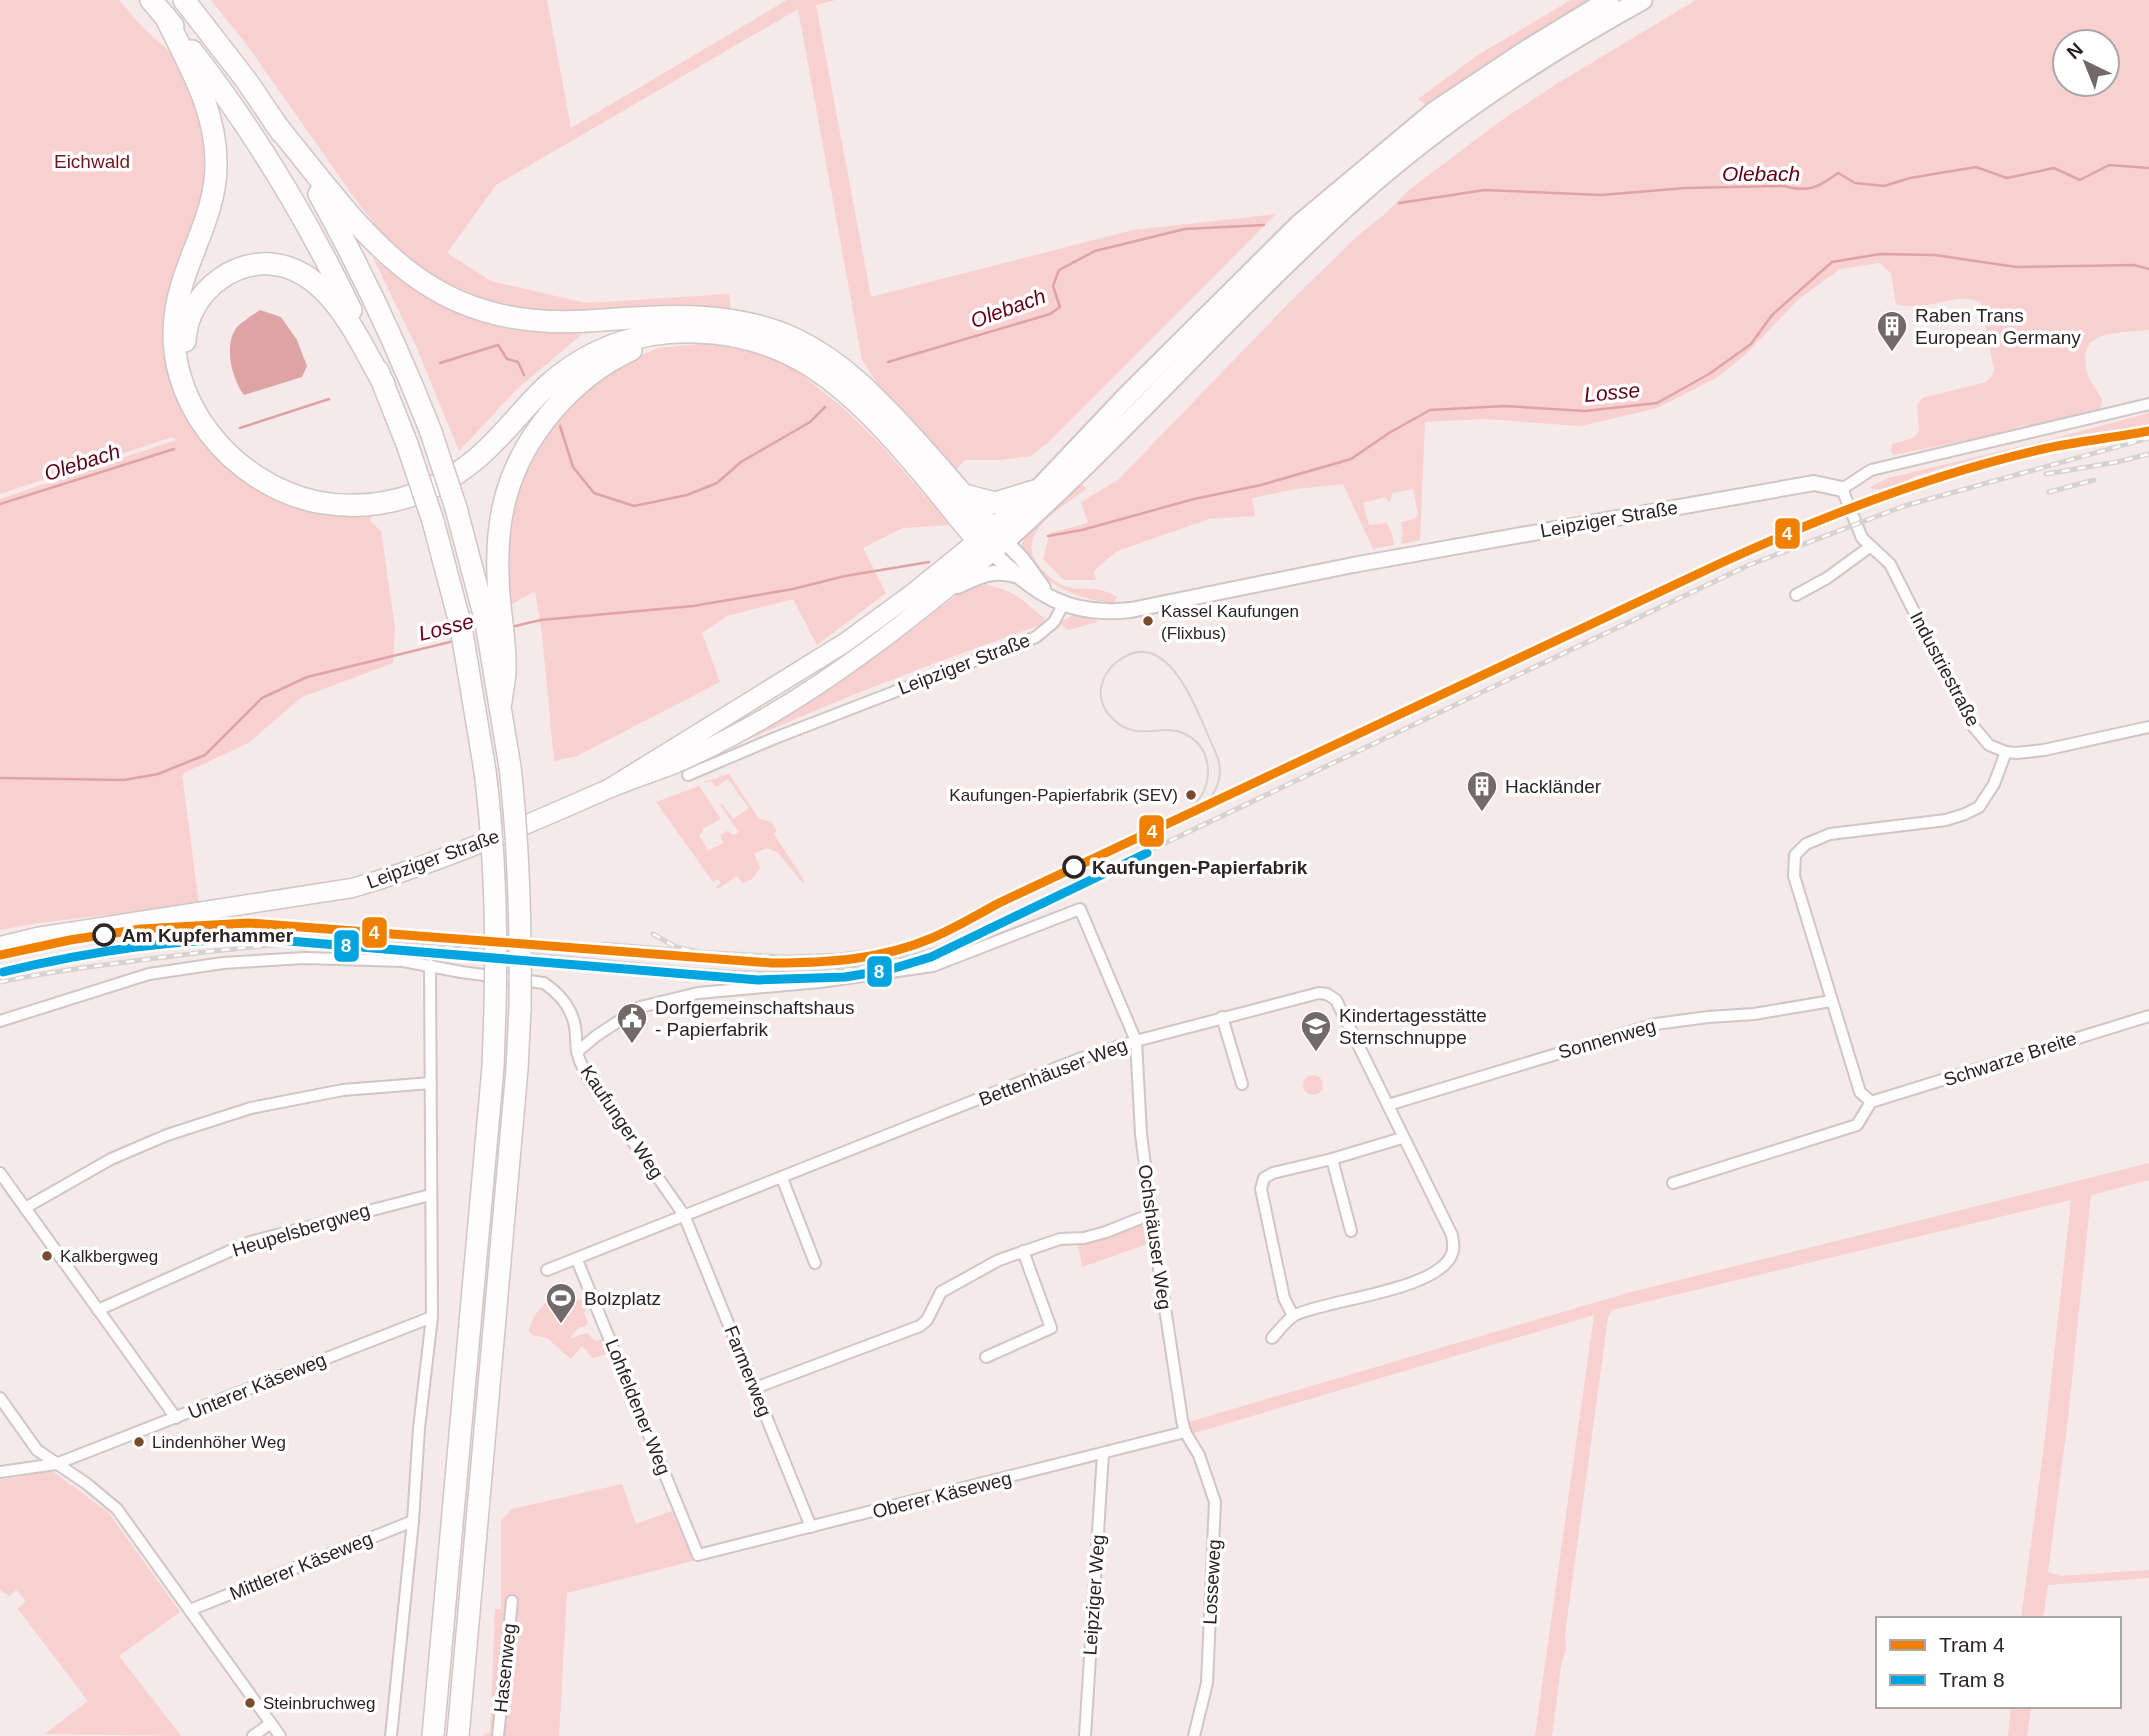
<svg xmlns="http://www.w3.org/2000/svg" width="2149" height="1736" font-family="Arial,sans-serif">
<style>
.green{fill:#f7d0cf;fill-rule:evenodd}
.water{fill:#dea4a5}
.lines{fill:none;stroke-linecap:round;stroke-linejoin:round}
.stream{stroke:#dea4a5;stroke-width:2.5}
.minor-casing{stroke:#d0c6c6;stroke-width:14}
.tertiary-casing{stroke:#d0c6c6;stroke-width:18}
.primary-casing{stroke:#d0c6c6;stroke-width:21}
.trunk-casing{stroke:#d0c6c6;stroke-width:23}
.motorway-casing{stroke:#d0c6c6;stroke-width:24}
.minor{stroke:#fefcfc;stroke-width:10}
.tertiary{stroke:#fefcfc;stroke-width:14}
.primary{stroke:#fefcfc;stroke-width:18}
.trunk{stroke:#fefcfc;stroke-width:19}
.motorway{stroke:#fefcfc;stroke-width:21}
.tram{stroke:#d6d2d2;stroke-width:2}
.rail-casing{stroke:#d6d2d2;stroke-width:5}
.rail{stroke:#fff;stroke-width:2.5;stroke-dasharray:8;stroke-linecap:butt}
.motorway-bridge-casing{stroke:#d0c6c6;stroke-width:24;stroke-linecap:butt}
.motorway-bridge{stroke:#fefcfc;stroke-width:21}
.tram-1-casing{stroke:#fff;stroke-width:14}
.tram-2-casing{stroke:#fff;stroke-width:14}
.tram-1{stroke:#f08100;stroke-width:9}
.tram-2{stroke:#00a5df;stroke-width:9}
.bus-dot{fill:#7a4b2a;stroke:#fff;stroke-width:2.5}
.stop-dot{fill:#fff;stroke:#2d2424;stroke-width:3.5}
.labels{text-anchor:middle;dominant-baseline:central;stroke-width:7;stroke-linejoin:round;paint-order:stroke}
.bus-label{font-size:17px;fill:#2d2424;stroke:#fff;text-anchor:start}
.park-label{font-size:19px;fill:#721623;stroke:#fff}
.poi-label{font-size:19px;fill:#2d2424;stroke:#fff;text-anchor:start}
.street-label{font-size:19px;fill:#2d2424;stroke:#fff}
.stop-label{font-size:19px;font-weight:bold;fill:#2d2424;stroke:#fff;text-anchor:start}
.water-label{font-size:21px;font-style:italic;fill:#610015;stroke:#fff}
.line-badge{stroke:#fff;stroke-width:2.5}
.badge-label{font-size:19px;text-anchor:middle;font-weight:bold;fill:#fff}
</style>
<rect width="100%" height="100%" fill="#f5e9e9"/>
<g class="green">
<polygon points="0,0 119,0 143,28 179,60 190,80 211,162 173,368 244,472 374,508 370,521 381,531 395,628 393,663 302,697 248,743 182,774 199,904 37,923 0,930 0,499 176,440 172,437 0,494"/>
<polygon points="211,0 547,0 571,128 787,0 836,0 816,5 871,297 1133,230 1276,214 1051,440 1031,456 1000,460 965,460 956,470 877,383 862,360 798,9 496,185 447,253 491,281 586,303 729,294 731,312 584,313 548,309 522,310 484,299 436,278 387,240 356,200 247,45"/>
<polygon points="1571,0 1590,0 1521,43 1429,108 1418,99 1478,55"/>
<path d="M1696,0h453v330c-33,4 -75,-2 -61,45 2,8 10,16 14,24l-1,9 -67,17h-10l-32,10 -98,20 -3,-3 1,-8 21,-6 6,-6 -2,-27 5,-7 64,-16 6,-6 2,-6 -13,-67c-22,-14 -56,11 -85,1l-5,-31 -12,-10 -39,6 -40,29 -55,57 -29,23 -59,30 -76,18 -97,-7 -59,3 -5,118 -18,4 -1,-7 2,-1 -2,-14 14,-3 3,-4 -5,-26 -21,4 -2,10 -5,-6 -22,6 6,22 18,-2 5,11 2,11 -21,4 -30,-65 -47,5 -44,9 3,18 -46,3 -92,32 -23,20 2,9h-32l-21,-21 7,-26 38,-10 -7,-21 37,-22 165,-171 71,-70 32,-26 23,-23 90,-68 56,-37zM2107,42v42h-42v-42z"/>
<path d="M373,258c25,20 52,41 82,52 41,16 84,21 127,24l-66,56 -57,61 -43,-105z"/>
<polygon points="710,343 761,354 792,367 841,406 880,444 950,525 903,528 863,548 886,593 817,645 793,599 727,616 702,633 720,682 577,756 554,761 542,634 535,591 507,607 509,512 535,450 581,391 626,363 657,348"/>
<path d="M2149,413v12l-81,14 -94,24c-21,-2 -39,10 -59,13l-2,3c-14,4 -31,14 -44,9l19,-10 156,-37z"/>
<path d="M1081,484l6,5c-22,16 -75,44 -48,77 6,7 16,17 25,20 21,7 29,-3 53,11l-3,6c-36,-3 -81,-21 -92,-59l6,-11z"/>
<path d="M985,578l2,7c29,6 35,15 58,34l-4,6c-107,37 -210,77 -312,123h-5l158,-96 93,-71z"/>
<polygon points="1073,615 1092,618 1098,622 1068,630 1059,623"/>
<polygon points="729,774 759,819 771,822 777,831 774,834 805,882 803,883 777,852 766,848 754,854 760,868 752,879 743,883 737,876 718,889 716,887 721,883 718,879 713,882 656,802 699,786 721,819 702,829 703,832 699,835 708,851 723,843 720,835 727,831 734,835 739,832 720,805 722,804 733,819 749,808 728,779 716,787 711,781 705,783 704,782"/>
<circle cx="1313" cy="1085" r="10"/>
<polygon points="2149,1163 2149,1180 2091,1195 2068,1418 2048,1572 2061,1576 2149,1570 2149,1578 2048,1585 2043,1619 2021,1619 2044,1446 2071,1200 1612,1310 1608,1317 1565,1634 1566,1649 1561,1665 1552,1736 1535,1736 1594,1315 1188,1435 1182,1424 1631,1292"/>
<path d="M1138,1224c11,2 11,9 12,19l-68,24 -4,-23 10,-1z"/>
<path d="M560,1293l13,9 8,-3 6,6 -3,8 4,10 -4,4h-5l-10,12 18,-6 8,8 9,-2 6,10 -3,5 -14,4 -11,-12 -11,13 -24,-21 -15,-3 -3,-4c4,-18 15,-29 31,-38z"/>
<polygon points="52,1471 108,1512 180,1612 119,1656 181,1736 45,1734 88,1701 18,1609 26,1601 16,1590 10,1596 0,1590 0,1480"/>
<polygon points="622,1484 636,1524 672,1511 693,1561 567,1593 559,1736 484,1736 484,1734 490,1733 495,1609 501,1609 501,1520 512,1509"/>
<polygon points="2011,1706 2031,1706 2027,1736 2008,1736"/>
</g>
<path class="water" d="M260,310l21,7 16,23 10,26 -5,11 -58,18c-12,-16 -21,-50 -7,-68 6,-6 16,-12 23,-17z"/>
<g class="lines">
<g class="stream">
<path d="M1399,203l86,-13 117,5 83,-7 99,-2c25,7 35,1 54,-13l17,10 29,3 26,-8 66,-11 31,11 47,-10 26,12 29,-15 40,3"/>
<polyline points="888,362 1050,314 1060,307 1053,286 1059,270 1095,251 1185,229 1264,225"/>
<polyline points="440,363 498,345 507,359 518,362 524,375"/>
<polyline points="560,426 573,467 594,493 634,506 687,495 717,483 741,462 810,422 825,407"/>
<polyline points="240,428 329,399"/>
<polyline points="0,504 174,449"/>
<polyline points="1048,536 1082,530 1194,499 1261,485 1351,459 1389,433 1430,410 1505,406 1585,411 1657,403 1709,374 1751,344 1772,315 1832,262 1880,254 1935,255 2016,267 2134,265 2149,269"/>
<polyline points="511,627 541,620 693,606 793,589 845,576 929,562"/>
<polyline points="0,778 124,780 158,774 205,755 262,698 307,677 454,641"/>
</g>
<g class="minor-casing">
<g id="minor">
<polyline points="2149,404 1871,470 1842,489 1862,538 1890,564 1959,701 1973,726 1989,745 2006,752 2017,753 2044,750 2149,727"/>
<polyline points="1796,595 1827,578 1871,546"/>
<polyline points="688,775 775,738 1036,637 1054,622 1063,605"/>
<polyline points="1222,1017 1242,1084"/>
<path d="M0,1021l149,-47 74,-11 82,-5 98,3 58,11 83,11c16,11 28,25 31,44 2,9 0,19 3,28 2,9 7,16 11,24l95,136 127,312"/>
<polyline points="577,1052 596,1036 640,1007 698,993 820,982 933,966 1080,909 1136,1041 1141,1134 1155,1242 1182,1420 1185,1432 1199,1455 1215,1502 1207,1683 1194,1736"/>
<polyline points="1871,1102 2149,1016"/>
<polyline points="1388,1105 1656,1024 1708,1017 1754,1014 1831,1001"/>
<polyline points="1332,1159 1351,1231"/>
<polyline points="0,1173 176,1418"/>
<polyline points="782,1178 815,1263"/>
<polyline points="1673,1183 1857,1125 1871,1102 1860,1092 1794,876 1795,855 1806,844 1830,834 1946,820 1965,814 1979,807 1994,784 2006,752"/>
<polyline points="25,1208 111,1159 167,1135 251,1108 343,1090 431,1083"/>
<polyline points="577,1260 698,1555 1185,1432"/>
<path d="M547,1270l532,-211 57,-18 183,-48 8,1 9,6 116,235c1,8 3,14 -1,21 -17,35 -121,43 -156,59 -8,4 -16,16 -23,23"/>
<polyline points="98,1310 250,1242 430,1195"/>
<polyline points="1293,1316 1284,1298 1261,1189 1264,1178 1273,1173 1332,1159 1402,1138"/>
<polyline points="986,1357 1051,1328 1023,1251"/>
<polyline points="755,1388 920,1326 927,1320 941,1292 999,1260 1060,1239 1084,1238 1106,1232 1151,1214"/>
<polyline points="0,1398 37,1450 87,1484 117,1509 280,1736"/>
<polyline points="0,1472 56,1464 432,1317"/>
<polyline points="190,1610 413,1521"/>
<polyline points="253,1736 271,1723"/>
<polyline points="391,1736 413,1521 419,1428 432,1317 430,965"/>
<polyline points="498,1736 512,1601"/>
<polyline points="1085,1736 1103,1454"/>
</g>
</g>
<g class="tertiary-casing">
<g id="tertiary">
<polyline points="1005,541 1022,559 1043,588"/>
<path d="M992,552c44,42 75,65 139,58l222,-45 461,-82 28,6"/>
<path d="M958,586c21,-10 34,-17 57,-11"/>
</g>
</g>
<g class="primary-casing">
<path id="primary" d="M0,946l37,-9 315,-49c88,-25 172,-62 256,-99 21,-9 43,-16 64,-24 21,-9 42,-19 62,-30 99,-52 185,-123 271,-194l-13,-12 -79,64 -67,49 -236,146"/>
</g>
<g class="trunk-casing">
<g id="trunk">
<polyline points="992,529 1038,490 1127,396 1300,224 1434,112 1527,50 1609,0"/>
<path d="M1005,541c122,-110 231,-235 353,-345 85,-76 184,-141 284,-196"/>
</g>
</g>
<g class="motorway-casing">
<g id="motorway">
<polyline points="151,0 173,26"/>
<polyline points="184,0 246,80 282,133"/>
<path d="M165,16c23,47 52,95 51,149 0,52 -32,94 -40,145 -15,89 56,174 141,192 69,13 134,-13 180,-63 18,-18 33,-38 52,-55 41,-36 92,-54 146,-52 42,1 81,12 117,35 49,32 89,80 127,126 13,16 25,32 39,47"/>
<path d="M192,51c63,81 115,168 159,259"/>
<path d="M274,122c98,121 154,214 329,198 64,-5 132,-9 192,19 49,23 85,63 121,102 26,29 51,58 76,88"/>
<path d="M319,194c43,77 80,156 112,238"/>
<path d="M185,341c1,-25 15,-48 35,-62 15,-11 33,-16 51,-15 59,5 87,76 113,120"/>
<polyline points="378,371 407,444"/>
<polyline points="964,495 995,503 1038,490"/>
<polyline points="456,508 486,622 510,767"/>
<polyline points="433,521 461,627 485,771"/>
<path d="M501,702c1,-11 4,-21 4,-32 1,-32 -7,-64 -7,-95 -1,-27 1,-54 8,-79 17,-62 68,-120 125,-146"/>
<polyline points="433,1736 493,1067 495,1009"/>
<polyline points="458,1736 517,1069 520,1008"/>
</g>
</g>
<use href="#minor" class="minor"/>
<use href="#tertiary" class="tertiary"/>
<use href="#primary" class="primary"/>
<use href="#trunk" class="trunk"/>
<use href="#motorway" class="motorway"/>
<path class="tram" d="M1162,827c13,-6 26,-14 35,-25 17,-21 15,-55 -12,-68 -24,-12 -46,9 -71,-14 -7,-6 -11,-13 -13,-22 -2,-15 6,-29 17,-37 52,-39 81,57 97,90 19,40 -21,66 -52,82"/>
<g class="rail-casing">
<g id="rail">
<polyline points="2046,474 2117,462 2149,454"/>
<polyline points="2049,492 2094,480"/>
<polyline points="1114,874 1180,864"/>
<polyline points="653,934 676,947 698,952 787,957 839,955 870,951"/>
<polyline points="604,944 674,950"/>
<path d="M0,982c52,-11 104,-17 157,-24 68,-9 136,-17 205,-15 93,3 187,14 280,22 121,11 217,20 332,-31l775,-369 155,-59 245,-68"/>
</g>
</g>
<use href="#rail" class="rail"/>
<g class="motorway-bridge-casing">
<g id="motorway-bridge">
<polyline points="431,432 456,508"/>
<polyline points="407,444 433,521"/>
<path d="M510,767c9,81 11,160 10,241"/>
<path d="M485,771c10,79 12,158 10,238"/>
</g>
</g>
<use href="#motorway-bridge" class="motorway-bridge"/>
<g class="tram-1-casing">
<path id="tram-1" d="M0,955l70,-15 71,-11 108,-6 523,40c54,0 109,-3 160,-25 23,-10 45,-23 67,-35l722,-340c104,-48 211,-89 322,-114 35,-8 71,-11 106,-18"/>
</g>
<g class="tram-2-casing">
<path id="tram-2" d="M3,972c87,-21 173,-34 262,-33l493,41 87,-3 43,-7 43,-13 216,-104"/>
</g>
<use href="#tram-1" class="tram-1"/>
<use href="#tram-2" class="tram-2"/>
</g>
<defs>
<g id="building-pin" transform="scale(1.575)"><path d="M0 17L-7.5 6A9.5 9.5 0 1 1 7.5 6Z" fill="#736969" stroke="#fff"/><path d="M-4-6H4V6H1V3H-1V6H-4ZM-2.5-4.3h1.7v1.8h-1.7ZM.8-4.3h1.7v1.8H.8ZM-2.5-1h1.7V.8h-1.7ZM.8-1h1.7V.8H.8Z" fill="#fff"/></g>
<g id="civic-pin" transform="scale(1.575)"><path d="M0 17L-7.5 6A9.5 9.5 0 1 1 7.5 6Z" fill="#736969" stroke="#fff"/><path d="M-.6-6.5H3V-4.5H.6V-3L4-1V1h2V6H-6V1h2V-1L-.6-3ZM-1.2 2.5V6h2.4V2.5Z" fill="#fff"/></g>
<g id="school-pin" transform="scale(1.575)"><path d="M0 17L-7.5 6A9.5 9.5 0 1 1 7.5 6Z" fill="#736969" stroke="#fff"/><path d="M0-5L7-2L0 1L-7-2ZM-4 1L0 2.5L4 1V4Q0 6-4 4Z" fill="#fff"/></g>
<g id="stadium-pin" transform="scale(1.575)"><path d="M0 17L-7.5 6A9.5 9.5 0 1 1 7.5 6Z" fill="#736969" stroke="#fff"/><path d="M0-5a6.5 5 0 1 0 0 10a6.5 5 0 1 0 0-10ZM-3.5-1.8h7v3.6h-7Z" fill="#fff"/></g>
</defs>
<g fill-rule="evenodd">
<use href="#building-pin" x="1892" y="326"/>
<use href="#building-pin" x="1482" y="786"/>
<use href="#civic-pin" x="632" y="1018"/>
<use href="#school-pin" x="1316" y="1026"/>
<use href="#stadium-pin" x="561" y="1298"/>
</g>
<g class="bus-dot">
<circle cx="1148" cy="621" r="6"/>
<circle cx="1191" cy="795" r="6"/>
<circle cx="47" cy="1256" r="6"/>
<circle cx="139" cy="1442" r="6"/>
<circle cx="250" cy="1703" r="6"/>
</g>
<g class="stop-dot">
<circle cx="1074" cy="867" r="10"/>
<circle cx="104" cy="935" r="10"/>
</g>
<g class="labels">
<g class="bus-label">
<text x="1161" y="611">Kassel Kaufungen<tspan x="1161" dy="22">(Flixbus)</tspan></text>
<text x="1178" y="795" text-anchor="end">Kaufungen-Papierfabrik (SEV)</text>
<text x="60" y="1256">Kalkbergweg</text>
<text x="152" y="1442">Lindenhöher Weg</text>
<text x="263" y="1703">Steinbruchweg</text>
</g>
<g class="park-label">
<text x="92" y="161">Eichwald</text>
</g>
<g class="poi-label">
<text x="1915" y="315">Raben Trans<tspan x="1915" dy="22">European Germany</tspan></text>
<text x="1505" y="786">Hackländer</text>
<text x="655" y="1007">Dorfgemeinschaftshaus<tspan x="655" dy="22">- Papierfabrik</tspan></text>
<text x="1339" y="1015">Kindertagesstätte<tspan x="1339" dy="22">Sternschnuppe</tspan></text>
<text x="584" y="1298">Bolzplatz</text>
</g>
<g class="street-label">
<text transform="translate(1609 519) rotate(-10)">Leipziger Straße</text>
<text transform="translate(964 664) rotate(-21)">Leipziger Straße</text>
<text transform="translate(1945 669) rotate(62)">Industriestraße</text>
<text transform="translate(433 859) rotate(-20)">Leipziger Straße</text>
<text transform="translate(1607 1039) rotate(-16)">Sonnenweg</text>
<text transform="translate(2010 1059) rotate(-18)">Schwarze Breite</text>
<text transform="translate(1053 1072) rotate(-21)">Bettenhäuser Weg</text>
<text transform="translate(622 1122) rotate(56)">Kaufunger Weg</text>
<text transform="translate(301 1230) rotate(-17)">Heupelsbergweg</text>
<text transform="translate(1155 1237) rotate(82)">Ochshäuser Weg</text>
<text transform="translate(748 1371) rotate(68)">Farmerweg</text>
<text transform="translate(257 1386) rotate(-22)">Unterer Käseweg</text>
<text transform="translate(638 1407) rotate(68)">Lohfeldener Weg</text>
<text transform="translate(942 1495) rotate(-14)">Oberer Käseweg</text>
<text transform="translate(301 1566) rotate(-22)">Mittlerer Käseweg</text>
<text transform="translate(1212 1582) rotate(-87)">Losseweg</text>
<text transform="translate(1094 1595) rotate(-86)">Leipziger Weg</text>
<text transform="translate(505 1668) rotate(-84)">Hasenweg</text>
</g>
<g class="stop-label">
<text x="1092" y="867">Kaufungen-Papierfabrik</text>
<text x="122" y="935">Am Kupferhammer</text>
</g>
<g class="water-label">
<text x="1761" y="173">Olebach</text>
<text transform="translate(1008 308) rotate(-20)">Olebach</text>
<text transform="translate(1612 392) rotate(-5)">Losse</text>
<text transform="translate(82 462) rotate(-18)">Olebach</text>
<text transform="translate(446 627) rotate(-14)">Losse</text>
</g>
</g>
<g class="line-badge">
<rect x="1774" y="517" width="27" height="33" rx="7" fill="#f08100"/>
<rect x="1138" y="814" width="27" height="34" rx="7" fill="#f08100"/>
<rect x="361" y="916" width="27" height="33" rx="7" fill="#f08100"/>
<rect x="333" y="929" width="27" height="34" rx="7" fill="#00a5df"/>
<rect x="866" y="955" width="27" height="33" rx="7" fill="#00a5df"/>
</g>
<g class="badge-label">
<text x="1787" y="540">4</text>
<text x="1152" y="838">4</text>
<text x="374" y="939">4</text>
<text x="346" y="952">8</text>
<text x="879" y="978">8</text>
</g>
<rect x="1876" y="1617" width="245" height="91" fill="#ffffff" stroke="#aba7a7" stroke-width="2"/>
<rect x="1890" y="1640" width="35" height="10" fill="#f08100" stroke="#aba7a7" stroke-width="2"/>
<text x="1939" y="1652" font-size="21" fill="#2d2424">Tram 4</text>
<rect x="1890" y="1675" width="35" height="10" fill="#00a5df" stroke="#aba7a7" stroke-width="2"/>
<text x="1939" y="1687" font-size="21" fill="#2d2424">Tram 8</text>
<g transform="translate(2086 63) rotate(317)"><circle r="33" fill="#ffffff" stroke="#aba7a7" stroke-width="2"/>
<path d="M0-5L12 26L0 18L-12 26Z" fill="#736969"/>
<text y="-10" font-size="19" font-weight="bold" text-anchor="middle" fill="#2d2424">N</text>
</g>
</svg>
